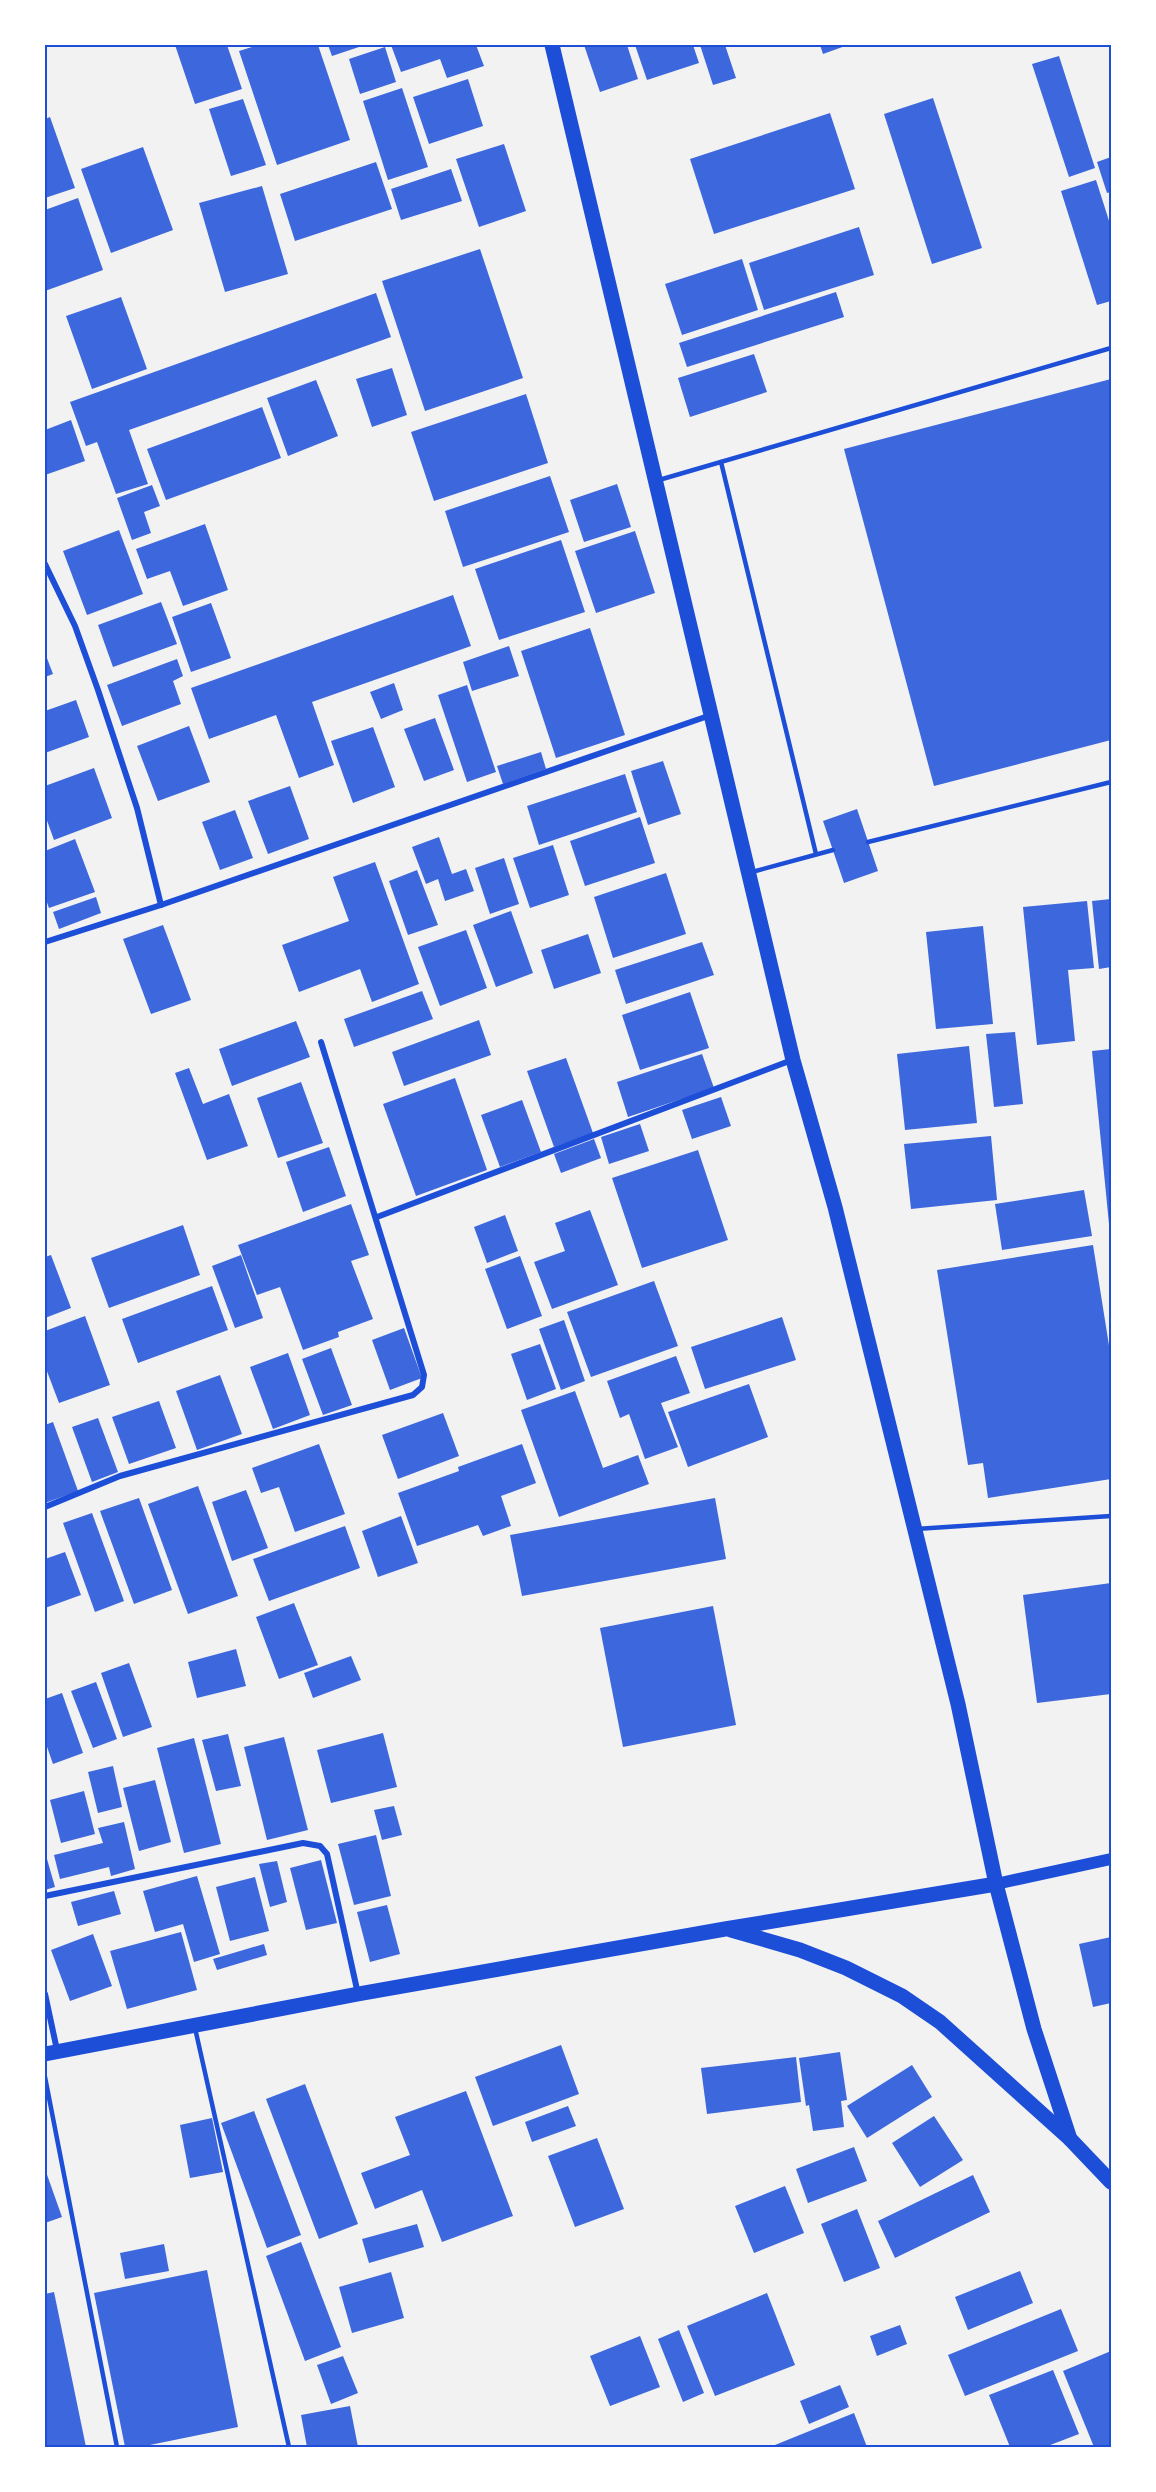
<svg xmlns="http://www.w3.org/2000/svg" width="1156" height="2492" font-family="Manrope,sans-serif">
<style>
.building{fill:#3d67dc}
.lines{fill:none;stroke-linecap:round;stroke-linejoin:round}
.service{stroke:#1d4ed8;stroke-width:4.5}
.minor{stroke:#1d4ed8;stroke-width:6}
.secondary{stroke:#1d4ed8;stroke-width:12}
.primary{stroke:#1d4ed8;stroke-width:15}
.neatline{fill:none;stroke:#1d4ed8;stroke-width:2}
</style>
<rect width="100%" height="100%" fill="#f2f2f2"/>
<g class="building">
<polygon points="175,45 227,45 242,89 195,104"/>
<polygon points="258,45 318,45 350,140 277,165 239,51"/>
<polygon points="328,45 365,45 332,56"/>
<polygon points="391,45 476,45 484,66 447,78 440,59 401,72"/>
<polygon points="584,45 627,45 638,79 600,92"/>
<polygon points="635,45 693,45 699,63 647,80"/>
<polygon points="700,45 725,45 736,78 713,85"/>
<polygon points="820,45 848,45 823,54"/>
<polygon points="385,47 396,82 360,94 349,59"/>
<polygon points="1059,56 1095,168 1069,177 1032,64"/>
<polygon points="468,79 483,126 429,144 413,97"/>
<polygon points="402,88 428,167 388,180 363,101"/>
<polygon points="933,98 982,248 932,264 884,114"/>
<polygon points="243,99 266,165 231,176 209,109"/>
<polygon points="830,113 855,189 714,234 690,159"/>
<polygon points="50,117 75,188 45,198 45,119"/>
<polygon points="504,144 526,211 479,227 456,159"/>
<polygon points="143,147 173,230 111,253 81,169"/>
<polygon points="1111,157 1111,192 1107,193 1097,162"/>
<polygon points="376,162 392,209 295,241 280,194"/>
<polygon points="451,169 462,201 401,220 391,189"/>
<polygon points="1096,180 1111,227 1111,301 1097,305 1061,191"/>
<polygon points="262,186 288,274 225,292 199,203"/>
<polygon points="78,198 103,270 45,291 45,210"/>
<polygon points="859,227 874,275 764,310 749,263"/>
<polygon points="480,249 523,378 425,411 382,281"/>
<polygon points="742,259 758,310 682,335 665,284"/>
<polygon points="836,292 844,317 687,367 679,343"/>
<polygon points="376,293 391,337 129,430 148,484 116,494 97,442 86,446 70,402"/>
<polygon points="121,297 147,369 92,389 66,316"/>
<polygon points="754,354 767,392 690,417 678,378"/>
<polygon points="392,368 407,415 372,427 356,379"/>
<polygon points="1111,379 1111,740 934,786 844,449"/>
<polygon points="316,380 338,436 288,456 267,398"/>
<polygon points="526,394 548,463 434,501 411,432"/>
<polygon points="262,407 281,458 166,500 147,449"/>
<polygon points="71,420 85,461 45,475 45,430"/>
<polygon points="550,476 569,532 463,567 445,511"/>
<polygon points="617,484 631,527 584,542 570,500"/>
<polygon points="152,485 160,506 144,512 151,533 132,540 117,498"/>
<polygon points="205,524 228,590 183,606 170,571 147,579 136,549"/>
<polygon points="119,530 143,594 87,615 63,551"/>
<polygon points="635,531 655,593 596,613 575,551"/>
<polygon points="561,540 585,612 499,640 475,569"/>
<polygon points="453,595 471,646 312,702 334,765 299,778 276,715 209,739 191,688"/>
<polygon points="161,602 177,644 113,667 98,625"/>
<polygon points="211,603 231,658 191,672 172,617"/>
<polygon points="590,628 625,735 556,758 521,651"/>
<polygon points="509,646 519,676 472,691 463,662"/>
<polygon points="45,653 53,674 45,677"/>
<polygon points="177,659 183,676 173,681 181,704 122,726 107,685"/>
<polygon points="394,683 403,710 381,719 370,692"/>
<polygon points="467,685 496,772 467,782 438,695"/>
<polygon points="76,700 89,737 45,753 45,711"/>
<polygon points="435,718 454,770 424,781 404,729"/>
<polygon points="189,726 210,782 158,801 137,746"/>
<polygon points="373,727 395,787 353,803 331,741"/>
<polygon points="541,752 546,769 503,784 497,766"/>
<polygon points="663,761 681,814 648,825 631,771"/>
<polygon points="94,768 112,818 54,840 45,815 45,786"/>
<polygon points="625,774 637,812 539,845 527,806"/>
<polygon points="290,786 309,839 268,854 248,801"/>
<polygon points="857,809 878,871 844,883 823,821"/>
<polygon points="235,810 253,858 220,870 202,822"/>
<polygon points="640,817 655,863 585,886 570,841"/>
<polygon points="439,837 452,874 466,869 474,891 445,901 438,879 426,884 412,847"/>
<polygon points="75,839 95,892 49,908 45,897 45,851"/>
<polygon points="553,845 569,895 530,908 513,858"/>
<polygon points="504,858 519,904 490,914 475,868"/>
<polygon points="375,862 419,984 372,1002 360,969 299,992 282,945 349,921 333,877"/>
<polygon points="417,870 438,925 408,935 389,881"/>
<polygon points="666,873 686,934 613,958 594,897"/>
<polygon points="96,897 101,913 59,929 53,912"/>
<polygon points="1111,899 1111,967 1099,969 1092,901"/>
<polygon points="1087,901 1094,968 1068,970 1075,1041 1037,1045 1023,907"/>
<polygon points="511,911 533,973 496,987 473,925"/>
<polygon points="163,925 191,1000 151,1014 123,939"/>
<polygon points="983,926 993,1024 936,1029 926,932"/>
<polygon points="466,930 487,988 440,1006 418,947"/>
<polygon points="588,934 601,973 554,989 541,950"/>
<polygon points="702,942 714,975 626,1004 615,970"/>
<polygon points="422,991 433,1019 354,1047 344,1019"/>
<polygon points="690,992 709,1048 640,1070 622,1015"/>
<polygon points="479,1020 491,1055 404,1086 392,1052"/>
<polygon points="296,1021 310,1057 232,1086 219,1049"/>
<polygon points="1015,1032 1023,1104 994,1107 986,1034"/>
<polygon points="969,1046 977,1123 905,1130 897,1054"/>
<polygon points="1111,1049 1111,1224 1109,1224 1092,1051"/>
<polygon points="702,1054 714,1088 628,1117 617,1082"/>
<polygon points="566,1058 593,1133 554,1147 527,1071"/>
<polygon points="189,1068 203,1104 229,1094 248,1146 207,1160 175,1073"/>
<polygon points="455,1078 487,1170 416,1196 383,1104"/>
<polygon points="301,1082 323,1143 278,1158 257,1098"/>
<polygon points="721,1097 731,1126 692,1139 682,1110"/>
<polygon points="522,1100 541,1152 500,1167 481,1115"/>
<polygon points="640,1124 649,1151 609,1164 601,1137"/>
<polygon points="991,1136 997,1200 911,1209 904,1144"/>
<polygon points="594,1139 601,1158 561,1173 554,1154"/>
<polygon points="329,1147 346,1196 303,1212 286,1162"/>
<polygon points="698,1150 728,1240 642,1268 612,1178"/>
<polygon points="1084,1190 1092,1236 1002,1250 995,1204"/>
<polygon points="351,1204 369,1255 351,1261 373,1319 338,1332 339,1337 303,1350 280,1287 257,1295 238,1245"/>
<polygon points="590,1210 618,1285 552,1309 534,1262 565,1251 555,1223"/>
<polygon points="505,1215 518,1251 487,1263 474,1227"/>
<polygon points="183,1225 200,1275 109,1308 91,1258"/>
<polygon points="1093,1245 1111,1358 1111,1479 988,1498 983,1463 968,1465 937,1270"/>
<polygon points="51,1255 71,1308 45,1318 45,1257"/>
<polygon points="241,1255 263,1318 235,1328 212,1266"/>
<polygon points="520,1256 542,1316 507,1329 485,1269"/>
<polygon points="654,1281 678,1346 591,1377 567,1312"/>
<polygon points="212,1286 228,1330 138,1363 122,1319"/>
<polygon points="85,1316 110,1385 59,1403 45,1366 45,1331"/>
<polygon points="782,1317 796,1360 705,1389 691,1347"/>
<polygon points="564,1320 585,1381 561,1390 539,1329"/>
<polygon points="404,1328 422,1378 390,1390 372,1340"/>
<polygon points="540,1344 556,1389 527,1400 511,1354"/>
<polygon points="331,1348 352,1405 323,1415 302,1359"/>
<polygon points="288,1353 310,1415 273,1429 250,1367"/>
<polygon points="676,1356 690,1393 661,1403 678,1447 645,1459 629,1414 620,1418 607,1381"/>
<polygon points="220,1375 242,1434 197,1450 176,1391"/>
<polygon points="749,1384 768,1437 688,1467 668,1412"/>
<polygon points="575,1391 603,1468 638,1455 649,1484 559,1517 521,1410"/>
<polygon points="159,1401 176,1448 129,1464 112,1417"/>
<polygon points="443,1413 459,1456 398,1479 382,1435"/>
<polygon points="98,1418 118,1472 92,1482 72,1427"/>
<polygon points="53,1422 78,1491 45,1503 45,1425"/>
<polygon points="319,1444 345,1514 295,1532 279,1487 261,1493 252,1468"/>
<polygon points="522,1444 536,1483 501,1496 511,1526 483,1536 478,1525 417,1546 398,1493 459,1471 458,1467"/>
<polygon points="198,1486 238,1596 188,1614 148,1504"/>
<polygon points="246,1490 268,1548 232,1561 212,1502"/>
<polygon points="139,1498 172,1590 134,1604 100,1511"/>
<polygon points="715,1498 726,1559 522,1596 510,1535"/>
<polygon points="92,1513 124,1601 95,1612 63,1523"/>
<polygon points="401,1516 418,1563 378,1577 362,1531"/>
<polygon points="345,1526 360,1568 269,1601 253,1559"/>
<polygon points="65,1552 81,1595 45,1608 45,1559"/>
<polygon points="1111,1583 1111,1694 1037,1703 1023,1595"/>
<polygon points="294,1603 318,1665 279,1679 256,1617"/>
<polygon points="713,1606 736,1725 623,1747 600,1628"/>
<polygon points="236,1649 246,1686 197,1698 188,1662"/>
<polygon points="351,1656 361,1680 313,1698 304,1673"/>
<polygon points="129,1663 152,1727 123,1737 101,1673"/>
<polygon points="96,1682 117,1739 93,1748 71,1691"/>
<polygon points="62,1693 83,1753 53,1764 45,1741 45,1699"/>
<polygon points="383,1733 397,1787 331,1803 317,1750"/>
<polygon points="228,1734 241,1786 216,1791 202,1740"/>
<polygon points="284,1737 308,1830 267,1840 244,1747"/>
<polygon points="194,1738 221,1844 184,1853 157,1748"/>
<polygon points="113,1766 122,1807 98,1813 88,1772"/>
<polygon points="155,1780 171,1842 139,1851 123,1788"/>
<polygon points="84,1791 95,1834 61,1843 50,1800"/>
<polygon points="394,1806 402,1835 382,1840 374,1810"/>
<polygon points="124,1822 135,1869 111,1876 109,1867 60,1879 54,1855 103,1843 98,1828"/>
<polygon points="376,1835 391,1896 354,1905 338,1844"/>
<polygon points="45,1852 55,1887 45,1890"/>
<polygon points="321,1860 337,1923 306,1930 290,1868"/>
<polygon points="277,1861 287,1902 270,1907 259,1864"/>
<polygon points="197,1876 220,1954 194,1962 183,1924 155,1932 143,1891"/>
<polygon points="255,1877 269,1931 230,1941 216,1887"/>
<polygon points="114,1891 121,1914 78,1926 71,1902"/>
<polygon points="387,1905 400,1954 370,1962 357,1912"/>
<polygon points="181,1932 197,1990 127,2009 110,1951"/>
<polygon points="93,1934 112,1986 70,2001 51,1950"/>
<polygon points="1111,1937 1111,2003 1093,2007 1079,1944"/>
<polygon points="264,1944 267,1955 217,1970 213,1959"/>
<polygon points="561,2045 579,2094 493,2126 475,2077"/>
<polygon points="840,2052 847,2100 841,2101 844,2127 813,2131 809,2105 806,2106 799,2058"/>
<polygon points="796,2057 801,2102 707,2114 701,2068"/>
<polygon points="912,2065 932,2097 867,2138 847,2106"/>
<polygon points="305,2084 358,2224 319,2239 266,2099"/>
<polygon points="466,2091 513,2216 442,2242 422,2190 375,2209 361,2173 410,2155 395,2117"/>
<polygon points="568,2106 576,2126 532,2142 525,2122"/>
<polygon points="254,2111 301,2235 267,2248 221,2123"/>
<polygon points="934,2116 963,2160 920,2187 892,2143"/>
<polygon points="212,2118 223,2172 190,2178 180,2125"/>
<polygon points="597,2138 624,2209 575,2227 548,2156"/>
<polygon points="854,2147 867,2181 808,2203 796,2169"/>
<polygon points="45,2169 62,2217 45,2223"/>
<polygon points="973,2175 990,2212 895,2258 878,2221"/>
<polygon points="785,2186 804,2233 754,2253 735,2206"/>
<polygon points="857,2209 880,2268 844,2282 821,2224"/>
<polygon points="417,2224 424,2247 369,2263 362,2239"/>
<polygon points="301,2242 341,2347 305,2361 266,2256"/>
<polygon points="164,2244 169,2271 125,2279 120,2253"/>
<polygon points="207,2270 238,2427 140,2447 125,2447 94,2293"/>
<polygon points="1020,2271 1033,2303 968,2330 955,2297"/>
<polygon points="391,2272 404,2318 352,2333 339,2287"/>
<polygon points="54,2292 86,2447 45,2447 45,2294"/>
<polygon points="767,2293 795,2365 715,2396 687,2326"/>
<polygon points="1061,2309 1078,2351 965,2396 948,2355"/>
<polygon points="900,2325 907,2344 877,2356 870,2336"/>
<polygon points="679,2330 704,2393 683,2402 658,2339"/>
<polygon points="640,2336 660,2387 610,2406 590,2356"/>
<polygon points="1111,2351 1111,2447 1094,2447 1063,2371"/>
<polygon points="343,2356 358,2393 331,2404 317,2365"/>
<polygon points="1053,2370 1079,2434 1045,2447 1010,2447 989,2395"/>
<polygon points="840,2385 849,2407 809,2424 800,2401"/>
<polygon points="350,2406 358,2447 307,2447 301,2415"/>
<polygon points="854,2413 867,2447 770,2447"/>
</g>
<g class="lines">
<g class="service">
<polyline points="721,462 816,854"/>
<polyline points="659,480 1111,348"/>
<polyline points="868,842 1111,782"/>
<polyline points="752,872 833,850"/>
<polyline points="916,1529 1111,1516"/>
<polyline points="195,2028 289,2447"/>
<polyline points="45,2077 117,2447"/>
</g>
<g class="minor">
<polyline points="45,564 75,626 98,690 137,808 161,905"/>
<polyline points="45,942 161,905 711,715"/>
<polyline points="377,1217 792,1060"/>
<polyline points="45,1507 120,1476 413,1395 422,1387 424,1375 321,1042"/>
<polyline points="45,1896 303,1843 320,1846 327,1854 358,1994"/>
<polyline points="45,1994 57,2050"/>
</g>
<polyline class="secondary" points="996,1884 1111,1859"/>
<g class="primary">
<polyline points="552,45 793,1060 835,1207 958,1704 996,1884 1034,2029 1070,2139 1111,2182"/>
<polyline points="731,1930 800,1950 846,1968 902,1996 940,2022 1070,2139"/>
<polyline points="45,2054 358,1994 725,1929 996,1884"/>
</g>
</g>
<rect width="1156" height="2492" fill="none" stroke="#ffffff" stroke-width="93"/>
<rect x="46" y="46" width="1064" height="2400" class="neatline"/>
</svg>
